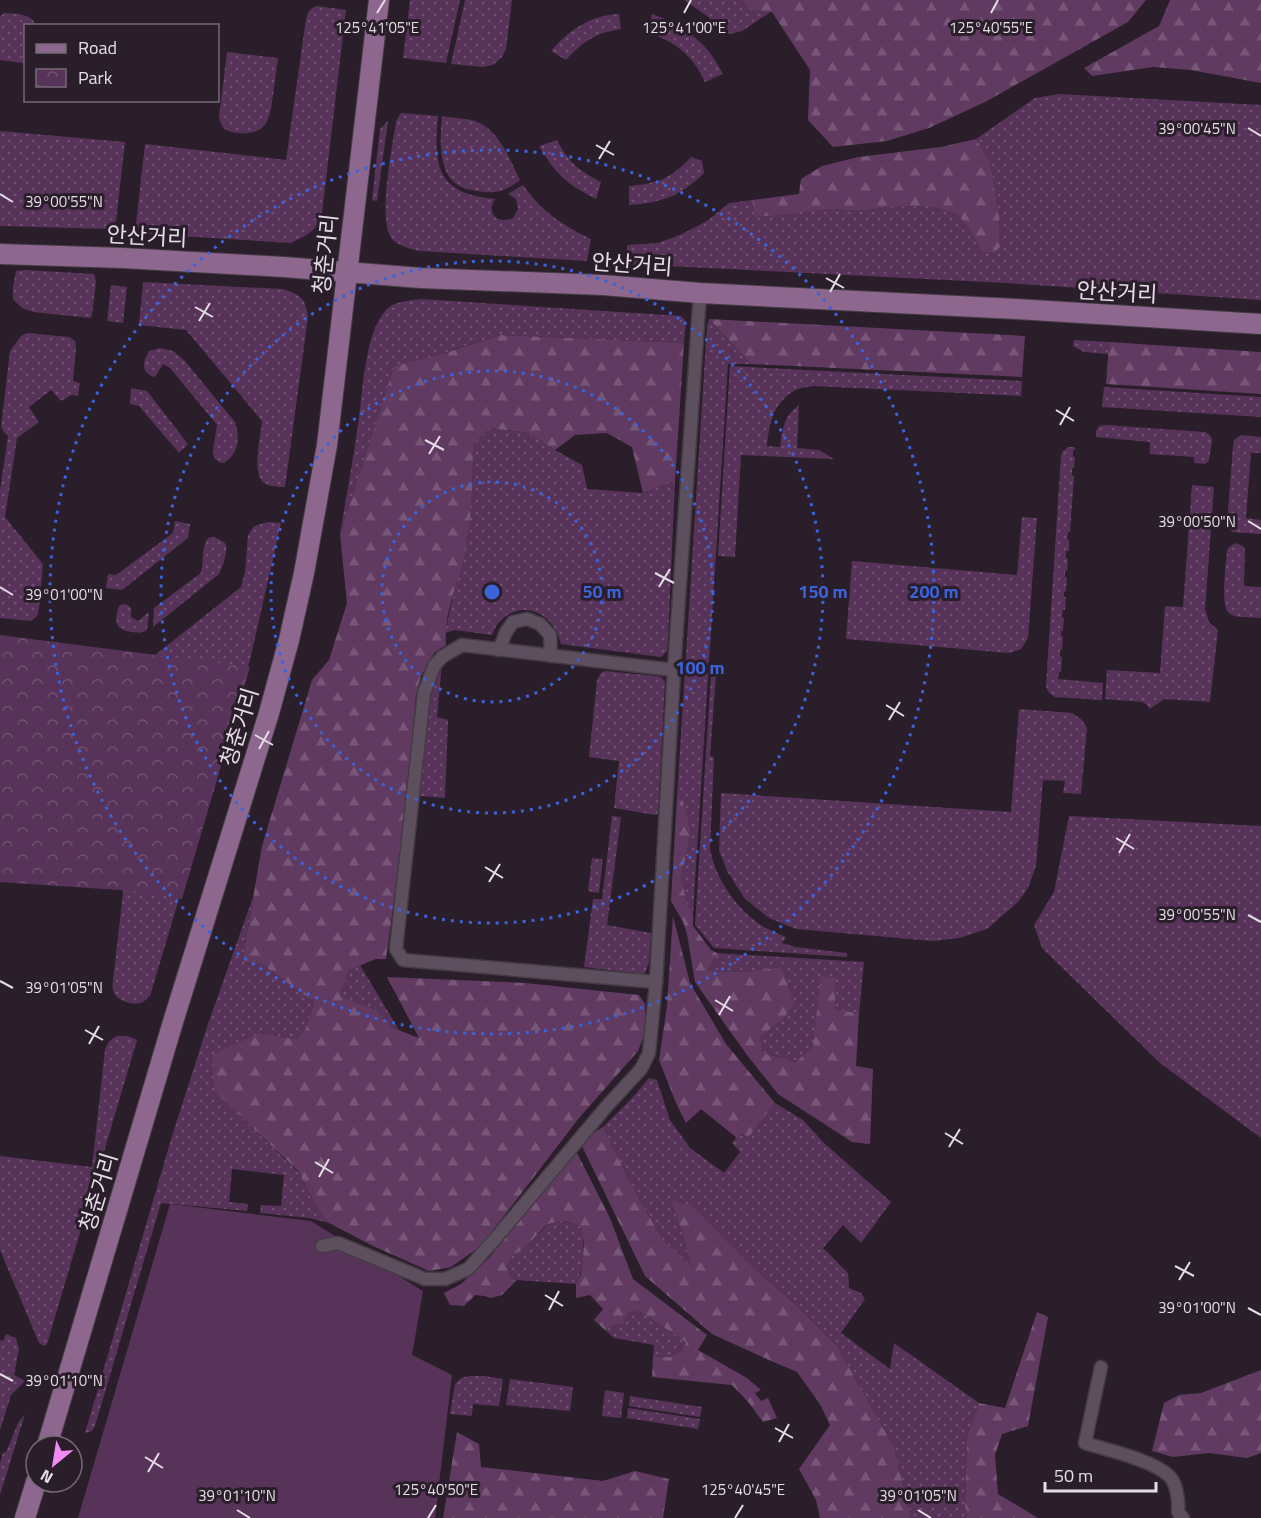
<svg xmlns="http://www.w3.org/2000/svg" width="1261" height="1518" font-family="'Titillium Web','Noto Sans KR',sans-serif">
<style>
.grass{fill:url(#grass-dots)}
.forest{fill:url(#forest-firs)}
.park{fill:url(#park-crowns)}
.garden{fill:#583359}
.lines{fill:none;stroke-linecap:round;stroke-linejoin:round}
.street-casing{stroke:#453b45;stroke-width:15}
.primary-casing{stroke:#453b45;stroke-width:22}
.street{stroke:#5d4f5d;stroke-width:12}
.primary{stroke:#8d678e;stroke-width:20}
.ticks{fill:none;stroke:#e5dde5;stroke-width:2}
.ring{fill:none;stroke:#3b63da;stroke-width:3;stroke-dasharray:3 6}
.labels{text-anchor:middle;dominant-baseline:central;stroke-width:6;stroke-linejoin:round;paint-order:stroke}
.street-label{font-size:22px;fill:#e5dde5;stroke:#2a1e2b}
.ticks-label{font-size:15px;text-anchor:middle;fill:#e5dde5;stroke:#2a1e2b;stroke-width:6;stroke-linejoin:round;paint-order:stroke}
.centre{fill:#3b63da;stroke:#2a1e2b;stroke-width:3}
.ring-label{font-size:18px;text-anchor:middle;font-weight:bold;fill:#3b63da;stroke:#2a1e2b;stroke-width:6;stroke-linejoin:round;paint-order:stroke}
</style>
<defs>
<pattern id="grass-dots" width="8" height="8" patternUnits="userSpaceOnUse" patternTransform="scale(1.5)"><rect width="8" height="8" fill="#583359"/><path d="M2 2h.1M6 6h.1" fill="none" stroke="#705071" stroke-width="1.8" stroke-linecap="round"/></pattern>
<pattern id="forest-firs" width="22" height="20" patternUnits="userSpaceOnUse" patternTransform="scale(1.5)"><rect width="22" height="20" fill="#603a61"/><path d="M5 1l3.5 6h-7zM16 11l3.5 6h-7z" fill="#775678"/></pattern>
<pattern id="park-crowns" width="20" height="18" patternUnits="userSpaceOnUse" patternTransform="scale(1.5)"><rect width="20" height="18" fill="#583359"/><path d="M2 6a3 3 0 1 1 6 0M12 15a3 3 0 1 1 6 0" fill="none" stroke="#705071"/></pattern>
</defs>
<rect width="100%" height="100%" fill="#2a1e2b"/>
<g class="grass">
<polygon points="410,0 460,0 446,63 403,58"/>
<polygon points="465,0 512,0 506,49 502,57 493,65 483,67 451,64"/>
<polygon points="684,0 742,0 749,10 772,11 742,31 731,34 725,32 707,16"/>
<path d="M317,6l29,4 -24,203c-3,17 -17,24 -32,30l-140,-9 -10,-4 -4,-6 9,-80 141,16 20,-141c2,-7 4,-11 11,-13z"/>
<path d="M5,13c12,1 25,0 31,12l-10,1 -1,36 -2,1 -23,-3v-44z"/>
<path d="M619,14l2,15c-25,4 -38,12 -55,31l-15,-9c18,-21 40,-36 68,-37z"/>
<path d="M652,14c33,12 55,28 71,60l-18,8c-13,-28 -29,-39 -57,-50z"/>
<path d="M227,52l51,6c-2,12 -3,24 -5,37 -3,25 -6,40 -35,38 -12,-1 -17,-5 -19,-16z"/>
<polygon points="1059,94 1261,105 1261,300 1006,283 627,264 627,245 658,243 680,235 707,221 729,203 752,200 755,216 833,209 858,211 891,207 928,206 958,214 972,234 982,252 1000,247 999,217 990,161 976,139 1035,98"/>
<path d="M401,113l37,3c-5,52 0,78 57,83 -9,14 2,26 18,19l5,-9 -2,-10 -8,-5 15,-9c17,25 40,41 68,54l-4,22 -168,-10c-9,-2 -19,-5 -26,-11 -17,-17 0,-95 3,-119z"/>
<path d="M442,116c11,2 23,2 33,5 24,8 35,39 45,59 -16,12 -24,14 -43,11 -8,-1 -16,-3 -22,-8 -17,-13 -15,-48 -13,-67z"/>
<polygon points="388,121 377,201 372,200 380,129"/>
<polygon points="0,131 125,142 116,221 114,225 108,229 0,226"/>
<path d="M557,140c12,23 21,30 44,42l-5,17c-29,-15 -40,-24 -57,-53z"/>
<path d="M691,157l11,4 2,12c-23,23 -43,30 -75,32v-19c28,-2 43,-8 62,-29z"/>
<polygon points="26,270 94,274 96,281 92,315 91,318 33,312 22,308 13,299 13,287 16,271"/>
<path d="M143,282l139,7c19,6 23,8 26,28l-23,170c-6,0 -13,0 -19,-3 -16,-7 -5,-48 -4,-63l-76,-91 -47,-5z"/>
<polygon points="111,285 127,287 123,323 107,321"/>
<path d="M420,299l261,17 5,5 -2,22 -184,-8 -45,14 -34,12 -27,5 -54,168c6,-36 13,-73 18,-109 5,-32 6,-91 28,-115 8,-9 23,-9 34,-11z"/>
<polygon points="709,319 751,364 728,364 693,913 687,904 681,876 691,834 683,801 677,797 707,326"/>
<polygon points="27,333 69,337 75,341 76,349 73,381 80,383 78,396 71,395 61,401 51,390 29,407 39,422 17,438 5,517 43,564 39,609 37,616 31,621 0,618 0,490 8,436 4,432 1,427 10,351 21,336"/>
<polygon points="1074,340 1109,342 1108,354 1084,352 1073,346"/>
<path d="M160,348l13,3 11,9 51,62c5,15 4,32 -11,41l-5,-1 -5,-4 -1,-8 4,-25 -47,-57 -7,-4 -8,13c-15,-4 -12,-15 -6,-26z"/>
<path d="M730,366l292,15 -1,15 -208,-10c-6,1 -14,2 -19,5 -21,12 -25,34 -27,55l13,1c3,-19 3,-30 19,-42l-2,43 22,2 15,9 -93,-4 -6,102 -17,-1z"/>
<polygon points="1104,387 1261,397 1261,417 1102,407"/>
<polygon points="131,388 147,391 188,444 179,453 139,406 130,404"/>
<polygon points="1106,425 1205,432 1210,435 1212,440 1209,461 1205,464 1194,463 1194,457 1150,454 1150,442 1096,437 1096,431 1099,426"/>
<path d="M490,428l38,5 27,17 27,15 5,24 56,4 32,-12 -7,158 -1,12 -6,6 -100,-13c-2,-8 -5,-15 -11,-22 -19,-21 -49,-13 -58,13l-37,-5 -10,3 10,-47 12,-43 5,-51 1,-47z"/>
<polygon points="1241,435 1261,437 1261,453 1251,453 1246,518 1261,520 1261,534 1232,532 1227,524 1233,446 1234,440"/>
<polygon points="1068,447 1075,447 1075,450 1073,450 1073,457 1075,457 1074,468 1072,468 1072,475 1074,476 1070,532 1068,532 1067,539 1069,540 1069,551 1066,551 1066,558 1068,559 1067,571 1065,571 1065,577 1067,577 1066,591 1064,592 1064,597 1066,597 1065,610 1063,610 1062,617 1064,618 1063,631 1061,631 1061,636 1063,637 1062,650 1060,650 1060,656 1062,657 1061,672 1059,672 1058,679 1103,683 1102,700 1055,697 1049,693 1046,686 1061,456 1062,452"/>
<polygon points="1192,485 1214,487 1205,609 1209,622 1218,630 1210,702 1164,699 1150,709 1147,705 1143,702 1105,699 1107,670 1160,673 1165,606 1183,607"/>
<polygon points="1022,517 1037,518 1028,638 1021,649 1009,653 846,639 852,561 1017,575"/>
<polygon points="175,521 190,524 188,538 122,590 106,588 108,574 116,575 173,533"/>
<path d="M268,522l13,1 -31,137 -100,336c-2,1 -5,5 -7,6 -10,5 -28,-2 -30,-12 -1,-3 0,-7 0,-10l37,-321 91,-72 4,-15 3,-37 6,-9z"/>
<path d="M214,537c4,2 10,4 12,8 2,6 -4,24 -7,29l-66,53 1,-19 47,-35c3,-11 0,-25 7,-35z"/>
<path d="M1235,543l8,3 2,3 -1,37 17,1v31c-10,-1 -25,1 -32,-5 -9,-7 -3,-49 -2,-61l1,-4z"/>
<path d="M123,604l5,1 3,3v9l7,4 11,-9 -2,18c-5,3 -8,3 -15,2 -17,-2 -18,-11 -13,-26z"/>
<polygon points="442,663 437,717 448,720 445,798 419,796 432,689 435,674"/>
<polygon points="605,671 655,676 661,677 665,682 658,813 656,815 614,808 619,761 589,757 597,680 601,673"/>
<path d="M711,675h5l-6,81 4,1 -4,92c6,31 27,61 54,78 7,4 15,7 22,10l-4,6 13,4 52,6v4l-133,-9 -19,-23z"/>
<polygon points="1019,709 1072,713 1082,720 1087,728 1081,794 1063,793 1065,781 1043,780 1036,866 1028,888 1018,902 987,929 959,938 933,941 796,929 769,918 745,899 727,871 719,850 721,793 1011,812"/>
<polygon points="612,816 621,817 607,925 651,933 649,962 645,973 642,974 584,967 593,899 602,899"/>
<polygon points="1069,816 1261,826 1261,1138 1160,1063 1042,948 1034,925 1054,892"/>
<polygon points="592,858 603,859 599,893 588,891"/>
<polygon points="253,897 242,962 260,963 314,1002 306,1028 298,1039 260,1033 215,1092 298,1172 317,1208 329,1223 309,1218 260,1213 261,1205 281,1206 284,1175 232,1169 229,1202 248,1204 247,1211 161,1203 95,1426 92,1431 85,1433 172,1136 208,1024"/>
<polygon points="717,953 864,962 859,1013 835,1011 836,978 813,1046 796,1062 763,1053 760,1037 783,1019 781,967 745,972 707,971 718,955"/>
<polygon points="360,965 399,1030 393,1028 372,1008 340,996 349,970"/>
<path d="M118,1036h10l9,4 -90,304 -3,2 -5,-3 -39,-93v-94l92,11 13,-117c3,-8 5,-11 13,-14z"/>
<polygon points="649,1078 657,1080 670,1120 690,1148 724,1173 740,1152 732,1143 739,1134 748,1138 775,1103 803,1120 824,1143 891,1202 861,1243 843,1225 823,1248 848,1273 849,1288 861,1293 865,1299 841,1333 890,1369 894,1343 979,1403 967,1437 965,1506 967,1518 911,1518 894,1447 837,1346 798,1307 743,1258 671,1201 683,1235 693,1269 662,1239 629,1180 603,1127 632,1098"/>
<path d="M562,1220l19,6c4,19 4,40 -5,58l-59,-4 -4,4 -2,-9 -5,-8 6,-11 14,-9 21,-22z"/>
<polygon points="637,1310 686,1342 683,1352 669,1357 653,1356 654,1345 614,1338 605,1330 615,1325 623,1324 628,1313"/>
<polygon points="6,1334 16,1338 19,1349 14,1375 25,1381 11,1395 0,1430 0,1340 3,1341"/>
<polygon points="470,1376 484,1376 503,1379 499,1406 473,1404 472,1416 450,1414 455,1384 461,1378"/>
<polygon points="510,1379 573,1387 570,1411 506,1405"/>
<polygon points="605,1390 624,1393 621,1418 602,1416"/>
<polygon points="630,1396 702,1407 700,1417 629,1406"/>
<polygon points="628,1408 700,1419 698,1429 627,1418"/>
<polygon points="25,1414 0,1495 0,1463 3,1453 6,1452 18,1423"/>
</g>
<g class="forest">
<polygon points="742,0 1146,0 1128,22 985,102 929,128 887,141 833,147 808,120 810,70 772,12 749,10"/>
<polygon points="1170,0 1261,0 1261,83 1191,70 1153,67 1092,76 1084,68 1159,26"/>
<polygon points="976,139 990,161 999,217 1000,247 995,252 982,252 972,234 958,214 928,206 891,207 858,211 833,209 755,217 752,200 799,194 801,179 822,166 858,157 941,147"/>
<polygon points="709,319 1025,336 1022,377 751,364"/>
<path d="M500,335l184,8 -9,138 -32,12 -11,-46 -25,-14 -32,2 -20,15 -27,-17 -38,-5 -17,17c0,32 -1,65 -6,97 -5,34 -24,68 -21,103l-12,8 -13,23 -5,19 -10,116 -20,148h-10l-27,11 -9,26 32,12 21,20 26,10 -32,-61 138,6 114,12 6,9v29l-7,18 -59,67 -98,128 -30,21 -22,4 -56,-25 -44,-23 -12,-15 -19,-37 -83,-79 -3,-37 48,-22 38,6 8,-11 8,-26 -54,-39 -18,-1 20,-116 50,-166 17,-20 18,-57 -7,-69 54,-168c36,-7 71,-20 106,-31z"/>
<polygon points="1109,342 1261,352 1261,394 1106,384"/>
<polygon points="677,797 683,801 691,834 681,876 687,904 693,913 693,926 711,950 717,953 718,955 707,971 745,972 781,967 794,1003 783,1019 760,1037 763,1053 796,1062 813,1046 821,976 836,978 835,1010 859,1013 856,1066 873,1069 870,1144 852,1142 778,1094 747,1055 695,982 687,934 683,922 671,901"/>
<polygon points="673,916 690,983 726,1044 775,1103 748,1138 740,1134 737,1138 701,1109 686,1123 676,1103 659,1060 667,1006"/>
<polygon points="603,1127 629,1180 662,1239 692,1267 683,1235 671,1201 691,1205 743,1258 798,1307 837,1346 894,1447 911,1518 820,1518 816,1500 799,1469 830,1425 820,1404 797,1372 769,1360 712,1334 645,1276 581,1144 591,1134"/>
<polygon points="576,1151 610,1218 633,1279 707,1335 698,1350 747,1378 761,1390 755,1393 761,1401 768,1398 777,1418 763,1422 749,1403 732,1385 652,1377 653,1356 669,1357 682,1352 686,1342 637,1310 628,1313 623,1324 615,1325 605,1330 594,1320 603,1309 590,1295 576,1298 576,1284 581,1274 583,1257 584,1244 581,1226 562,1220 546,1225 526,1247 512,1256 506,1267 511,1275 513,1284 502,1295 491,1298 484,1296 475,1295 464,1306 450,1305 444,1293 461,1284 489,1258"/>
<polygon points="1037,1312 1048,1317 1028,1426 1002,1434 995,1455 998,1494 1038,1518 967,1518 965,1506 967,1437 979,1403 1005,1408"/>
<polygon points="1261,1370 1261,1453 1247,1458 1209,1453 1173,1457 1152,1451 1164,1403 1179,1395 1201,1393"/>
<polygon points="457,1432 479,1444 481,1467 603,1481 635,1471 669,1479 663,1518 443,1518"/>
</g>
<polygon class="park" points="0,635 250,667 182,899 134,891 0,882"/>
<polygon class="garden" points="170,1204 311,1221 423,1291 412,1355 452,1375 435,1518 78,1518"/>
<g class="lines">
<g class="street-casing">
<g id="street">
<polyline points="499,650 506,632 513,622 527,619 540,624 550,635 551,656"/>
<polyline points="656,982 403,960 396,949 424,693 434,666 442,657 462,645 674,670"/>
<polyline points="322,1246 338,1243 425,1279 445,1279 468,1269 495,1239 607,1106 641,1069 649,1053 656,982 674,670 700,293"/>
<path d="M1101,1367l-16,76c22,7 68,17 84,33 8,7 10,26 9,36l5,6"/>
</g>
</g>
<g class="primary-casing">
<g id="primary">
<polyline points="0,254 123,258 284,267 421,278 603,285 700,293 1016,309 1261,324"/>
<polyline points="47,1446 173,1022 269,713 289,640 304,573 327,445 379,0"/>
<polyline points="25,1518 36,1482"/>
</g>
</g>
<use href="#street" class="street"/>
<use href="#primary" class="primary"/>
</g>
<path class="ticks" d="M377,13l8,-13M684,13l7,-13M991,13l7,-13M1248,128l13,8M596,145l18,10M599,159l11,-18M0,194l13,8M826,278l18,10M830,292l10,-18M195,307l18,10M199,321l11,-18M1056,410l18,11M1060,425l10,-18M425,440l19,10M429,454l11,-18M1248,521l13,8M655,573l19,10M0,587l13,8M659,587l11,-18M886,705l18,11M889,720l11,-18M255,735l18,10M259,749l10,-18M1116,838l18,11M1119,853l11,-19M485,867l18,11M489,882l11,-18M1248,915l13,7M0,981l13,7M715,1000l18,11M719,1015l11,-19M85,1030l18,10M89,1044l10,-18M945,1133l18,11M949,1147l11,-18M315,1162l18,11M319,1177l10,-18M1175,1266l19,10M1179,1280l11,-18M545,1295l18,11M1248,1308l13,7M549,1310l10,-19M0,1374l13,7M775,1428l18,10M779,1442l10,-18M145,1457l18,11M148,1472l11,-19M237,1510l13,8M918,1510l13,8M428,1518l8,-13M735,1518l8,-13"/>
<g class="ring">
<circle cx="492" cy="592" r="110"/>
<circle cx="492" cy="592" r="221"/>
<circle cx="492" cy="592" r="331"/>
<circle cx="492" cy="592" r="442"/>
</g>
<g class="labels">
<g class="street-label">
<text transform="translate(147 236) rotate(3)">안산거리</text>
<text transform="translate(325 254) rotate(-84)">청춘거리</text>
<text transform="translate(632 264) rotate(4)">안산거리</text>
<text transform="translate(1117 292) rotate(3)">안산거리</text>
<text transform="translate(239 727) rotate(-73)">청춘거리</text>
<text transform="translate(98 1192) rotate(-73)">청춘거리</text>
</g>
</g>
<g class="ticks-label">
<text x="377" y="33">125°41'05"E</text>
<text x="684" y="33">125°41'00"E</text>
<text x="991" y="33">125°40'55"E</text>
<text x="1197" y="134">39°00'45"N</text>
<text x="64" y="207">39°00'55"N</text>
<text x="1197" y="527">39°00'50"N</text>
<text x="64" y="600">39°01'00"N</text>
<text x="1197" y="920">39°00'55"N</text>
<text x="64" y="993">39°01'05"N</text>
<text x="1197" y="1313">39°01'00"N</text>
<text x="64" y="1386">39°01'10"N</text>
<text x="436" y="1495">125°40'50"E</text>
<text x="743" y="1495">125°40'45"E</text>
<text x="237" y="1501">39°01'10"N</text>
<text x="918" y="1501">39°01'05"N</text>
</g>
<circle cx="492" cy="592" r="9" class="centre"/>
<g class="ring-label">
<text x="602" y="598">50 m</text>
<text x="823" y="598">150 m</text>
<text x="934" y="598">200 m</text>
<text x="700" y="674">100 m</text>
</g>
<rect x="24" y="24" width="195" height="78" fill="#2a1e2b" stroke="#756a75" stroke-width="1.5"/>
<rect x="36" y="44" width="30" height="9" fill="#8d678e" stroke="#756a75" stroke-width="1.5"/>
<text x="78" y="54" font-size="18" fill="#e5dde5">Road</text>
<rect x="36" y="69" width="30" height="18" fill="url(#park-crowns)" stroke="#756a75" stroke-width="1.5"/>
<text x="78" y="84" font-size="18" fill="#e5dde5">Park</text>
<g transform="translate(54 1464) rotate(210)"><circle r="28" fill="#2a1e2b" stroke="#756a75" stroke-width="1.5"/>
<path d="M0-4.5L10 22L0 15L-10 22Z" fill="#f18af5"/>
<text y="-9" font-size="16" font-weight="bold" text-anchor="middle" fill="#e5dde5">N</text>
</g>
<path d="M1045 1482v9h111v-9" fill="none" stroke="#e5dde5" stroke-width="3"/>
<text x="1054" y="1482" font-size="18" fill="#e5dde5" stroke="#2a1e2b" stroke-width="4.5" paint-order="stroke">50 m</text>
</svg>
